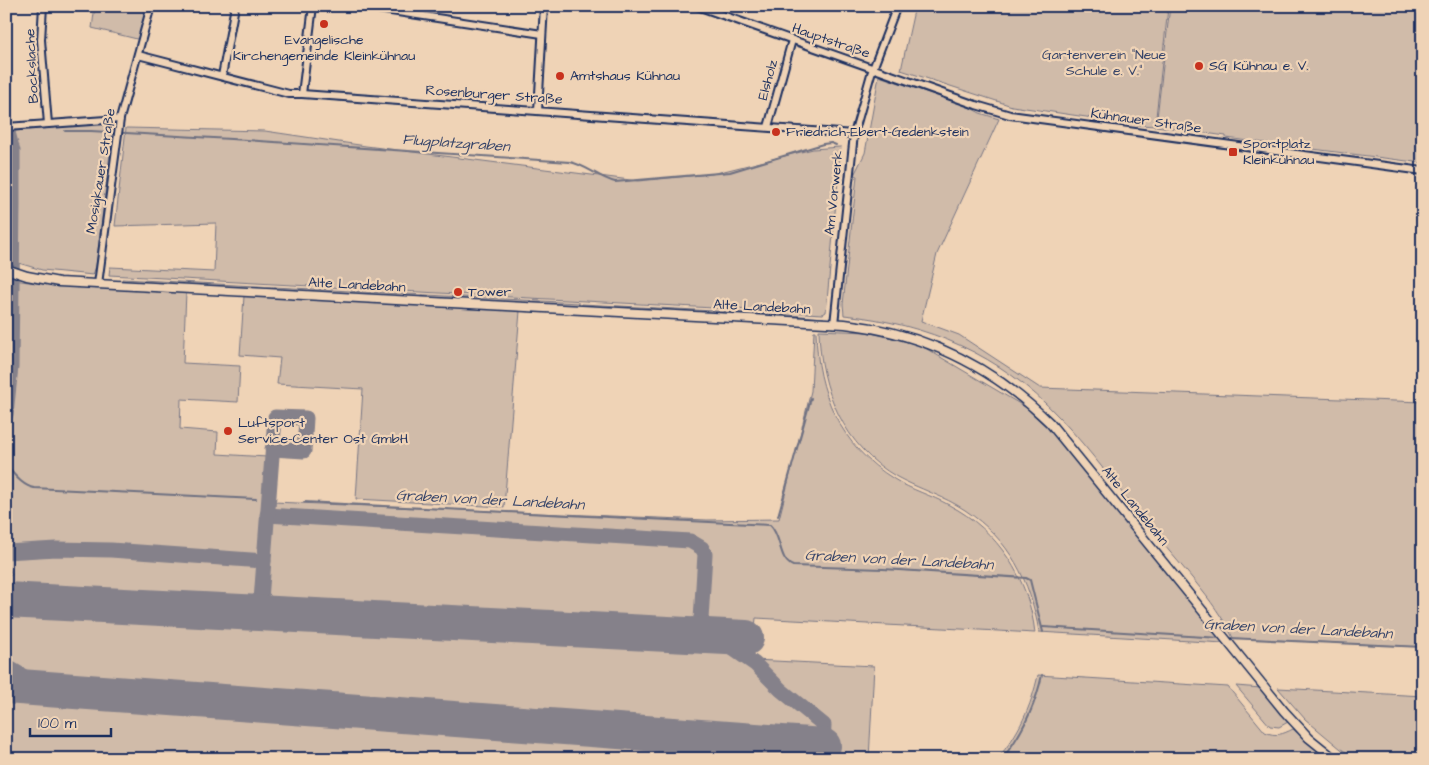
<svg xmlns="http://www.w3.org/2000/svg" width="1429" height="765" font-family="'Architects Daughter',sans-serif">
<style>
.green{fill:#d0bba9;stroke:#767584}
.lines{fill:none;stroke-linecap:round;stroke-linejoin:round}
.stream{stroke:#6e7081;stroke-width:2}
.taxiway{stroke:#85818a;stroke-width:15}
.runway{stroke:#85818a;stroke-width:36}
.minor-casing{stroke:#1b2f5e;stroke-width:10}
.major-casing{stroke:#1b2f5e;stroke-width:11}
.minor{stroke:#efd3b6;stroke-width:6}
.major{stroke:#efd3b6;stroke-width:8}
.poi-dot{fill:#c8321e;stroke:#efd3b6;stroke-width:2}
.labels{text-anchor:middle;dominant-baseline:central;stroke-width:4.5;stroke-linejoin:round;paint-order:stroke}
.poi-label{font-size:14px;fill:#1b2f5e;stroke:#efd3b6;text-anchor:start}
.street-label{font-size:14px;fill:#1b2f5e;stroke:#efd3b6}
.park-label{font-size:14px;fill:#364469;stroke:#efd3b6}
.water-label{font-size:15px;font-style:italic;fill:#37456a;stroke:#efd3b6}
</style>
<rect width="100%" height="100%" fill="#efd3b6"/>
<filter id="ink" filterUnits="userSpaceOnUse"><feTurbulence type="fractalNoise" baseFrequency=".02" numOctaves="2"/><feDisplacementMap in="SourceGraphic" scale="10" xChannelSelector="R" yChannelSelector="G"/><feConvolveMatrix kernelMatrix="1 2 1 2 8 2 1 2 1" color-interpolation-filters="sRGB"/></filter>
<g filter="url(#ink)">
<g class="green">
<polygon points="95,6 150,6 141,40 92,28"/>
<polygon points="915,6 1156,6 1168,8 1155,126 1140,125 1012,106 901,70"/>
<polygon points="1170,6 1423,6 1423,163 1226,138 1226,136 1156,126"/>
<path d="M879,76l88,30 13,7 19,6 -62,135 -16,67 38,14 81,53 383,14v245l-190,-9c-18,-38 -56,-76 -82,-109 -31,-38 -59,-77 -92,-112 -59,-63 -131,-93 -215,-102l-1,-11 14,-128 -3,-1 11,-22z"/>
<polygon points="114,122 96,266 93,275 42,270 15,262 18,167 15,131"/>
<polygon points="126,128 265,131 366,146 638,181 712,174 813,149 840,147 841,146 826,312 823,314 109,275 110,267 214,272 216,223 115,226"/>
<polygon points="6,279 59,286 186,292 183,363 240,366 238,402 181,399 180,429 218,432 217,454 267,457 258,591 245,602 6,589 6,575 12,575 6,561"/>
<polygon points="122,279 579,303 579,307 123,282"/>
<polygon points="244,296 520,311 504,507 356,499 363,389 277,384 280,358 240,355"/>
<polygon points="582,304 790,315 824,318 820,320 581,307"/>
<path d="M819,330l48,2 53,13 105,62 31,28 168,208 -185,-11c-9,-52 -29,-92 -74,-122 -21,-14 -46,-21 -68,-33 -53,-30 -77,-88 -78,-147z"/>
<path d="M814,331h2c1,61 24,115 78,148 17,11 37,16 55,26 49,25 80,74 86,128l-279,-15 -1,10 -39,-1 -9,-11 -11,-1 -12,10 -408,-21 -9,-13 6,-89 434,18 72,-1 32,-128z"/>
<polygon points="6,610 732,648 754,649 754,660 874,666 869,759 6,759"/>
<path d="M1038,675l190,12 37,45c11,5 18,2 28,-3l24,21 -1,9h-319c22,-25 34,-52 41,-84z"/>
<polygon points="1236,686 1261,688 1288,722 1279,727 1270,726"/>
<polygon points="1278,688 1423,696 1423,759 1357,759 1341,749 1305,719"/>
</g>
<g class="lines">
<g class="stream">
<path d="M65,131h26l140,8 339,23c16,3 29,16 45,20l115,-10 93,-28 8,-1 5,2"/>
<path d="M10,470c7,8 14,16 24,18l222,11"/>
<path d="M304,502l466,23c12,11 8,35 23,41l90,3 143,9 4,2 13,52"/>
<polyline points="778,516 811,398"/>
<polyline points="1043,627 1221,638"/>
<polyline points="1228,638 1423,647"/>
<path d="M1002,759c20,-25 33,-52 40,-84"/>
</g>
<g class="taxiway">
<polyline points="6,125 13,151 13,205 11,367 6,414"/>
<polyline points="267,515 690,541 702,548 705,554 700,636"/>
<polyline points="6,552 56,549 111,550 264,561"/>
<polyline points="260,613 275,417 306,418 304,451 272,449"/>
<polyline points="732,638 732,648 755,664 781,690 824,725 823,746"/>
<polyline points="6,666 43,688"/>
</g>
<g class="runway">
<polyline points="6,600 746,638"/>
<polyline points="6,686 823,746"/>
</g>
<g class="minor-casing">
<g id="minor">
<polyline points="43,6 41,40 48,124"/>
<polyline points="358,6 542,34"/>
<polyline points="697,6 976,105 1010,115 1423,171"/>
<polyline points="138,55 289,94 302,94 854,134"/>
<polyline points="222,76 235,6"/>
<polyline points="302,94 313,6"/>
<polyline points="538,111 544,6"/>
<polyline points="6,127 120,119"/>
<polyline points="768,127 792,40"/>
<polyline points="98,284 120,119 151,6"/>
<polyline points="834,324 854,134 871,74 897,6"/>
</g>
</g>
<g class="major-casing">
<path id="major" d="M6,269l21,7 32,6 786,42c79,9 148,43 205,99l234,288 25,27 26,21"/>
</g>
<use href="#minor" class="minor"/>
<use href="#major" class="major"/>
</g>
</g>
<g class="poi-dot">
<circle cx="324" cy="24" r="5"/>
<circle cx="1199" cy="66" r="5"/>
<circle cx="560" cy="76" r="5"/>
<circle cx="776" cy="132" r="5"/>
<rect x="1228" y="147" width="10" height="10" rx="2.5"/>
<circle cx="458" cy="292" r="5"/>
<circle cx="228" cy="431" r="5"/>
</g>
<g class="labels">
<g class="poi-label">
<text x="324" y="40" text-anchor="middle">Evangelische<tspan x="324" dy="16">Kirchengemeinde Kleinkühnau</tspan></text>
<text x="1209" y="66">SG Kühnau e. V.</text>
<text x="570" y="76">Amtshaus Kühnau</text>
<text x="786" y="132">Friedrich-Ebert-Gedenkstein</text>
<text x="1243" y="144">Sportplatz<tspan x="1243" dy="16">Kleinkühnau</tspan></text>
<text x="468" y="292">Tower</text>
<text x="238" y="423">Luftsport<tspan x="238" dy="16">Service-Center Ost GmbH</tspan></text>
</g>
<g class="street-label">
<text transform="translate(831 41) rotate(19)">Hauptstraße</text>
<text transform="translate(32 66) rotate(-93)">Bockslache</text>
<text transform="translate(768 80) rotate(-75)">Elsholz</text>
<text transform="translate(494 95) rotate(4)">Rosenburger Straße</text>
<text transform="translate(1146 121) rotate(8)">Kühnauer Straße</text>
<text transform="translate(101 171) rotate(-81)">Mosigkauer Straße</text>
<text transform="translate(834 193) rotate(-84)">Am Vorwerk</text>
<text transform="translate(357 285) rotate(3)">Alte Landebahn</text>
<text transform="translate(762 307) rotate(3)">Alte Landebahn</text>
<text transform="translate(1135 506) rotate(51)">Alte Landebahn</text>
</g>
<g class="park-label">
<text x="1104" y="55">Gartenverein "Neue<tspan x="1104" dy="16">Schule e. V."</tspan></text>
</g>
<g class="water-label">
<text transform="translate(456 143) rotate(4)">Flugplatzgraben</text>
<text transform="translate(490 500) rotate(3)">Graben von der Landebahn</text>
<text transform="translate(899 560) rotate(3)">Graben von der Landebahn</text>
<text transform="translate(1298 629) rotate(3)">Graben von der Landebahn</text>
</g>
</g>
<rect width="1429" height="765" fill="none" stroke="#efd3b6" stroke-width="25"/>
<rect x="12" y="12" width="1404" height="740" fill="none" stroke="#1b2f5e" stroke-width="2" filter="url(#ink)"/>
<path d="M30 728v8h81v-8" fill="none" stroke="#1b2f5e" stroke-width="2.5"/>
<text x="38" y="728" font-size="15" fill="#1b2f5e" stroke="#efd3b6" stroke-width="4" paint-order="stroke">100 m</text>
</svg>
